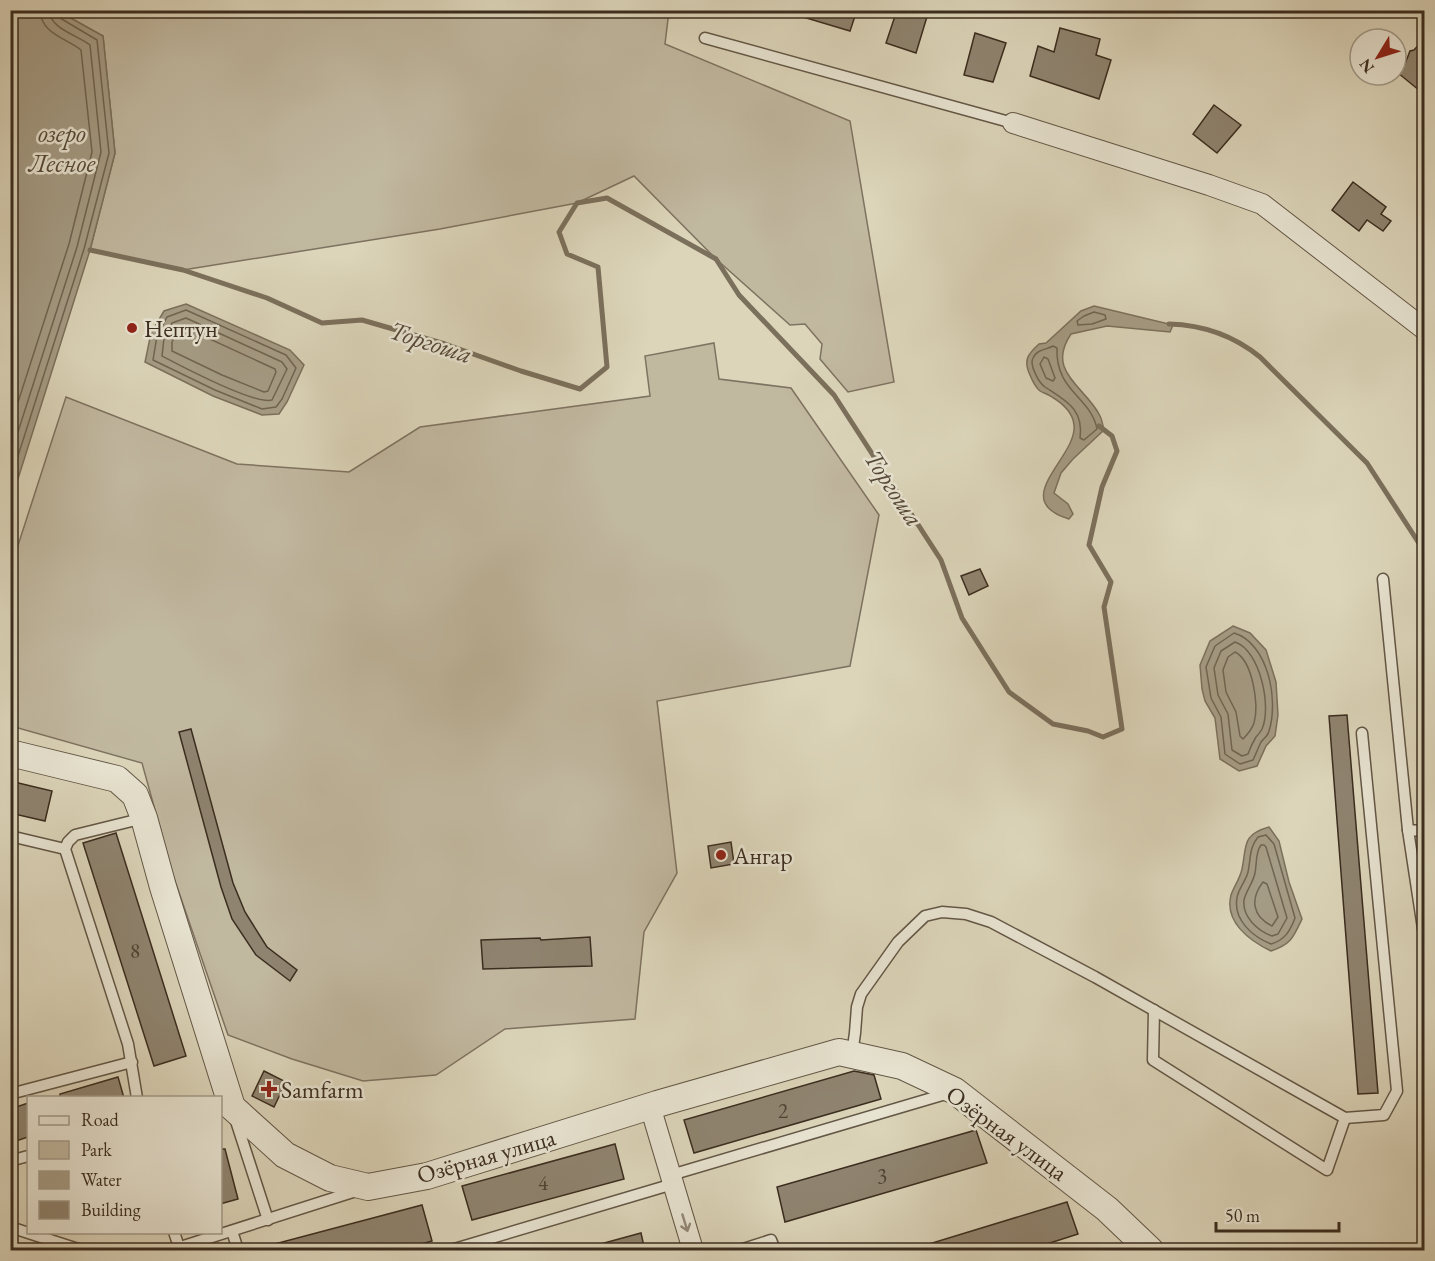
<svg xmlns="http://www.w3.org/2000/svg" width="1435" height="1261" font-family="'EB Garamond',serif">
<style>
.green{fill:#c1b8a0;stroke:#7e7260;stroke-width:1.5}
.water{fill:#a59c85;stroke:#7b705c;stroke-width:1.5}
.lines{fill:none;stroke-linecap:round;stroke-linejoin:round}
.shore{stroke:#706452;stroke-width:1.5}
.stream{stroke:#7b705c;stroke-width:5}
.building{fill:#8f8470;stroke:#3b2d1f;stroke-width:1.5}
.service-casing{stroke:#635746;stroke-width:13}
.minor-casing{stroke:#635746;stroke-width:22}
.tertiary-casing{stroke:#635746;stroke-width:28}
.service{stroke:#e8e4d2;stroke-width:10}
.minor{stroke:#e8e4d2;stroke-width:20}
.tertiary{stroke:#e8e4d2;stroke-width:26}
.oneway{stroke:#928878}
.poi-dot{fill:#8f2418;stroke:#e8e4d2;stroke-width:2}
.labels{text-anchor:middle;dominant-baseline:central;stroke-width:5;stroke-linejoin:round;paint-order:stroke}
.number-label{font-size:21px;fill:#504333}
.poi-label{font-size:24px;fill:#3b2d1f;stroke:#e8e4d2;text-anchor:start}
.street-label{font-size:24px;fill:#3b2d1f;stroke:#e8e4d2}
.water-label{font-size:26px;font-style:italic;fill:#564938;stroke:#e8e4d2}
</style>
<rect width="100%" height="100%" fill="#dcd5ba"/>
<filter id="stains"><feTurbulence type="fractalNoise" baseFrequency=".00333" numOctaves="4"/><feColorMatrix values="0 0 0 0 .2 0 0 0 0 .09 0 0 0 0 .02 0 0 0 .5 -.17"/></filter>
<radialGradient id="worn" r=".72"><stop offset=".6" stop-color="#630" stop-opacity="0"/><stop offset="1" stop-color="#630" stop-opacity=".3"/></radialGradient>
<g class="green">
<polygon points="58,11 669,11 665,44 850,121 894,382 848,392 820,359 822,344 805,324 790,325 716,259 634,176 577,203 440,229 183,270 90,250 115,153 103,36"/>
<polygon points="714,343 719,379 791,388 879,515 850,666 657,701 677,873 644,932 635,1019 505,1029 436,1075 363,1081 292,1059 228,1035 173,875 142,763 11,726 11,567 66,397 237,464 349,472 420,427 650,396 645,356"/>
</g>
<g class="water">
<polygon points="11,10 58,11 103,36 115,153 90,250 11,501"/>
<polygon points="186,304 290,350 304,365 287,402 279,414 262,415 213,396 145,362 151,333 164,311"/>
<path d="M1094,306l79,19 -3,7 -63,-6 -36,8c-26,38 15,53 29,82 2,4 3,10 4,14l-31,29 -12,14 -7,20 14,11 5,10 -4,5c-62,-19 9,-62 5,-94 -1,-12 -12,-22 -22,-28 -4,-3 -9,-4 -12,-6 -5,-4 -8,-11 -10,-16 -7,-15 -2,-21 9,-31l7,-1 35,-32z"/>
<polygon points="1233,626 1250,633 1266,650 1276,682 1278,715 1275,736 1266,746 1257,766 1239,771 1220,759 1215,718 1205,701 1202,689 1200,665 1210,641"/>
<path d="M1269,827l10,14 10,41 13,37c-9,19 -11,25 -31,32 -21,-10 -47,-29 -40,-56 3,-9 9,-16 11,-26 5,-23 -1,-34 27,-42z"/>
</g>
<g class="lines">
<g class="shore">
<polygon points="186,310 286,355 296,368 282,399 276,407 262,409 215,390 153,360 157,336 167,317"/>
<polygon points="1094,312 1105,315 1106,319 1092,324 1078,325 1077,321 1084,316"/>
<path d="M186,318l96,44 5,7 -15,31c-17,5 -91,-34 -110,-44l2,-18 8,-15z"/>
<polygon points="186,328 275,369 276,372 268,391 264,392 222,375 172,351 172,342 178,331"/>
<path d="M1053,346l4,2c-2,43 34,49 40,81l-13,11 -4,-2c4,-29 -14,-37 -35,-51 -6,-4 -16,-22 -12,-29 4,-9 13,-8 20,-12z"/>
<polygon points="1044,357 1048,359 1055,378 1053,381 1046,378 1040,364"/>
<path d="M10,427l59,-183 23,-92 -11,-102c-15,-12 -40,-16 -41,-40"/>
<path d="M10,457l67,-210 24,-95 -11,-107c-13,-10 -40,-16 -41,-35"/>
<polyline points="10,481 84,249 109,153 97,40 60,18 57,10"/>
<path d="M1234,633c34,10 45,67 35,98 -1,5 -5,7 -8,11 -3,6 -5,12 -8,18l-13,4 -15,-10 -4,-37 -10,-19 -5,-31 9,-21z"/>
<path d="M1235,642c25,8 37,65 27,87 -1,2 -5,7 -6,8 -3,5 -6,11 -8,17l-6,2 -10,-6 -4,-36 -10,-19 -4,-27 7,-17z"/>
<path d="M1235,652c18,9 24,53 19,71 -2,6 -7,12 -11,16l-3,-3 -4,-24 -10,-20 -3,-22 5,-13z"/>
<path d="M1266,835l8,9 21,74c-5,13 -10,22 -24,26 -18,-7 -38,-24 -34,-46 1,-9 9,-17 11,-26 3,-14 1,-24 10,-35z"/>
<path d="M1261,845h3l2,2 21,71 -9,16 -6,2c-14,-5 -30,-19 -28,-36 2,-9 9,-17 11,-27 2,-9 0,-20 6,-28z"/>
<path d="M1263,882l4,2 11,33 -6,9c-20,-10 -22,-27 -9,-44z"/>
</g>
<g class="stream">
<polyline points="90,250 183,270 267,298 322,323 362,320 445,344 521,371 580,389 607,367 598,267 567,254 559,232 577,203 607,198 716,259 739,295 834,395 941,560 962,618 1009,692 1053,724 1088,731 1103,737 1122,729 1104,607 1111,582 1089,545 1102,487 1117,451 1112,436 1099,426"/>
<path d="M1169,324c35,1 64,11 91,33l107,106 57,88"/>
</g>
</g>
<g class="building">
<polygon points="794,10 857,10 850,31 793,14"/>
<polygon points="897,10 929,10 916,53 886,43"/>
<polygon points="1060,28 1100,39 1096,55 1111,60 1099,99 1030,76 1038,46 1054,52"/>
<polygon points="975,33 1006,43 993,82 964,75"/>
<polygon points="1425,38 1425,95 1398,73 1405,64 1410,51 1414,50"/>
<polygon points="1214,105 1241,125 1217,153 1193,134"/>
<polygon points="1353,182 1386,207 1381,214 1391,221 1383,231 1367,220 1359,231 1332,210"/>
<polygon points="980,569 988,586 969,595 961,576"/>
<polygon points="1347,715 1378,1093 1358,1094 1329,716"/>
<polygon points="191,729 233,883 245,912 267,947 297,970 290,981 256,955 232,919 221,887 179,732"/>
<polygon points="10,781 52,791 45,821 10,813"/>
<polygon points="116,833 186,1056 154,1066 83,843"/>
<polygon points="731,842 734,864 711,868 708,846"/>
<polygon points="590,937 592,966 483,969 481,940 540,938 541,940"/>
<polygon points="264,1071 286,1082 274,1107 252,1096"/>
<polygon points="854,1071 874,1075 881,1099 694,1153 684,1120"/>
<polygon points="118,1077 124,1098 60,1098 60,1094"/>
<polygon points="28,1103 28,1137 10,1143 10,1109"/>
<polygon points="976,1130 987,1163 785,1222 777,1187"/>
<polygon points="615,1144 624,1179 472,1220 462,1186"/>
<polygon points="220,1149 225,1149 238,1199 220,1204"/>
<polygon points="1067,1202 1078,1234 1025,1251 919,1251 919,1247"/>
<polygon points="422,1205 432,1241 397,1251 268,1251 267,1246"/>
<polygon points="641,1233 645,1251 594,1251 593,1246"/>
</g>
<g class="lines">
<g class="service-casing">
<g id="service">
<polyline points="705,38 1013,123"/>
<polyline points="1383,579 1408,830 1424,831"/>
<polyline points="1408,830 1424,935"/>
<polyline points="10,836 65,849"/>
<polyline points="1154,1010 1153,1060 1327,1170 1345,1118"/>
<polyline points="852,1054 855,1033 857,1007 861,994 898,942 925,916 942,912 966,914 991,922 1095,977 1345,1118 1384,1115 1397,1091 1362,733"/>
<polyline points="10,1094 132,1062"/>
<polyline points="137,1098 128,1044 65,849 68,842 75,835 144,818"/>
<polyline points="235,1118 268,1220"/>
<polyline points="10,1161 28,1156"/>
<polyline points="671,1175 949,1093"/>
<polyline points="10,1227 81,1250"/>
<polyline points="232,1231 238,1250"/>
<polyline points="174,1232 180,1250"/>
<polyline points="171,1250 356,1191"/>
<polyline points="451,1250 673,1184"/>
<polyline points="740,1250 771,1240 775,1250"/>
</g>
</g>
<g class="minor-casing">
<g id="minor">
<polyline points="1013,123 1209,185 1262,204 1424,329"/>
<polyline points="650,1106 693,1250"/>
</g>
</g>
<g class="tertiary-casing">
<polyline id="tertiary" points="10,753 117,779 135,795 144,818 163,887 232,1107 285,1155 330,1178 368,1187 427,1176 657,1104 839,1052 902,1066 955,1091 1107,1209 1150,1250"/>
</g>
<use href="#service" class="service"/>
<use href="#minor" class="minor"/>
<use href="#tertiary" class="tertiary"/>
</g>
<defs><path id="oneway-shaft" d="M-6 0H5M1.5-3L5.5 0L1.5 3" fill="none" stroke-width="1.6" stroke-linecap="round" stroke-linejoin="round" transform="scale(1.5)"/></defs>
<use class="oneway" href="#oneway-shaft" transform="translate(685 1223) rotate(73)"/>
<g class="poi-dot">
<circle cx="132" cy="328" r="6"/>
<circle cx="721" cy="855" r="6"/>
<path d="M266 1080h6v6h6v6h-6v6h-6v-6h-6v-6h6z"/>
</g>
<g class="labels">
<g class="number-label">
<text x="135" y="950">8</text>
<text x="783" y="1110">2</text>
<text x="882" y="1175">3</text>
<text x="543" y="1182">4</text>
</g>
<g class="poi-label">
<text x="144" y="328">Нептун</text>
<text x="733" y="855">Ангар</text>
<text x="281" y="1089">Samfarm</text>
</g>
<g class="street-label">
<text transform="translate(1007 1133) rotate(36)">Озёрная улица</text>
<text transform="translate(486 1156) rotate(-16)">Озёрная улица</text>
</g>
<g class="water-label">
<text x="62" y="133">озеро<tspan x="62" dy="30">Лесное</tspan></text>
<text transform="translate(431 342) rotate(18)">Торгоша</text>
<text transform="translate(894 488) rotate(57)">Торгоша</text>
</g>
</g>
<rect width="1435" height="1261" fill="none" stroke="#dcd5ba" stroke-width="36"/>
<rect x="12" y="12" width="1411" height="1237" fill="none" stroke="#3b2d1f" stroke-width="3"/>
<rect x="18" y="18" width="1399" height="1225" fill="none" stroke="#3b2d1f" stroke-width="1.5"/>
<rect x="27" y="1096" width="195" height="138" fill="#e8e4d2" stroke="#a39b8a" stroke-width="1.5"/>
<rect x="39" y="1116" width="30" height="9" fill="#e8e4d2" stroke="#a39b8a" stroke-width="1.5"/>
<text x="81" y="1126" font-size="18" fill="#3b2d1f">Road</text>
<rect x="39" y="1141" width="30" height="18" fill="#c1b8a0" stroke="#a39b8a" stroke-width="1.5"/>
<text x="81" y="1156" font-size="18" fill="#3b2d1f">Park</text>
<rect x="39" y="1171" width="30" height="18" fill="#a59c85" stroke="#a39b8a" stroke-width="1.5"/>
<text x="81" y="1186" font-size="18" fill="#3b2d1f">Water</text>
<rect x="39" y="1201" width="30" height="18" fill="#8f8470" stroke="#a39b8a" stroke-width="1.5"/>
<text x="81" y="1216" font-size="18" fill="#3b2d1f">Building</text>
<g transform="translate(1378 57) rotate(232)"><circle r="28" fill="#e8e4d2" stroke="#a39b8a" stroke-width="1.5"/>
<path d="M0-4.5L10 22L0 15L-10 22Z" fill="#8f2418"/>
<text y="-9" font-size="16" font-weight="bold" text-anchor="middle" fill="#3b2d1f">N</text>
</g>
<path d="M1216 1222v9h123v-9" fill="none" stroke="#3b2d1f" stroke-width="3"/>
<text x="1225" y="1222" font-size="18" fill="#3b2d1f" stroke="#e8e4d2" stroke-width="4.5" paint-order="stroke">50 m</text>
<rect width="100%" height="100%" filter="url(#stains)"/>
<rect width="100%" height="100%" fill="url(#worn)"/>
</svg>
